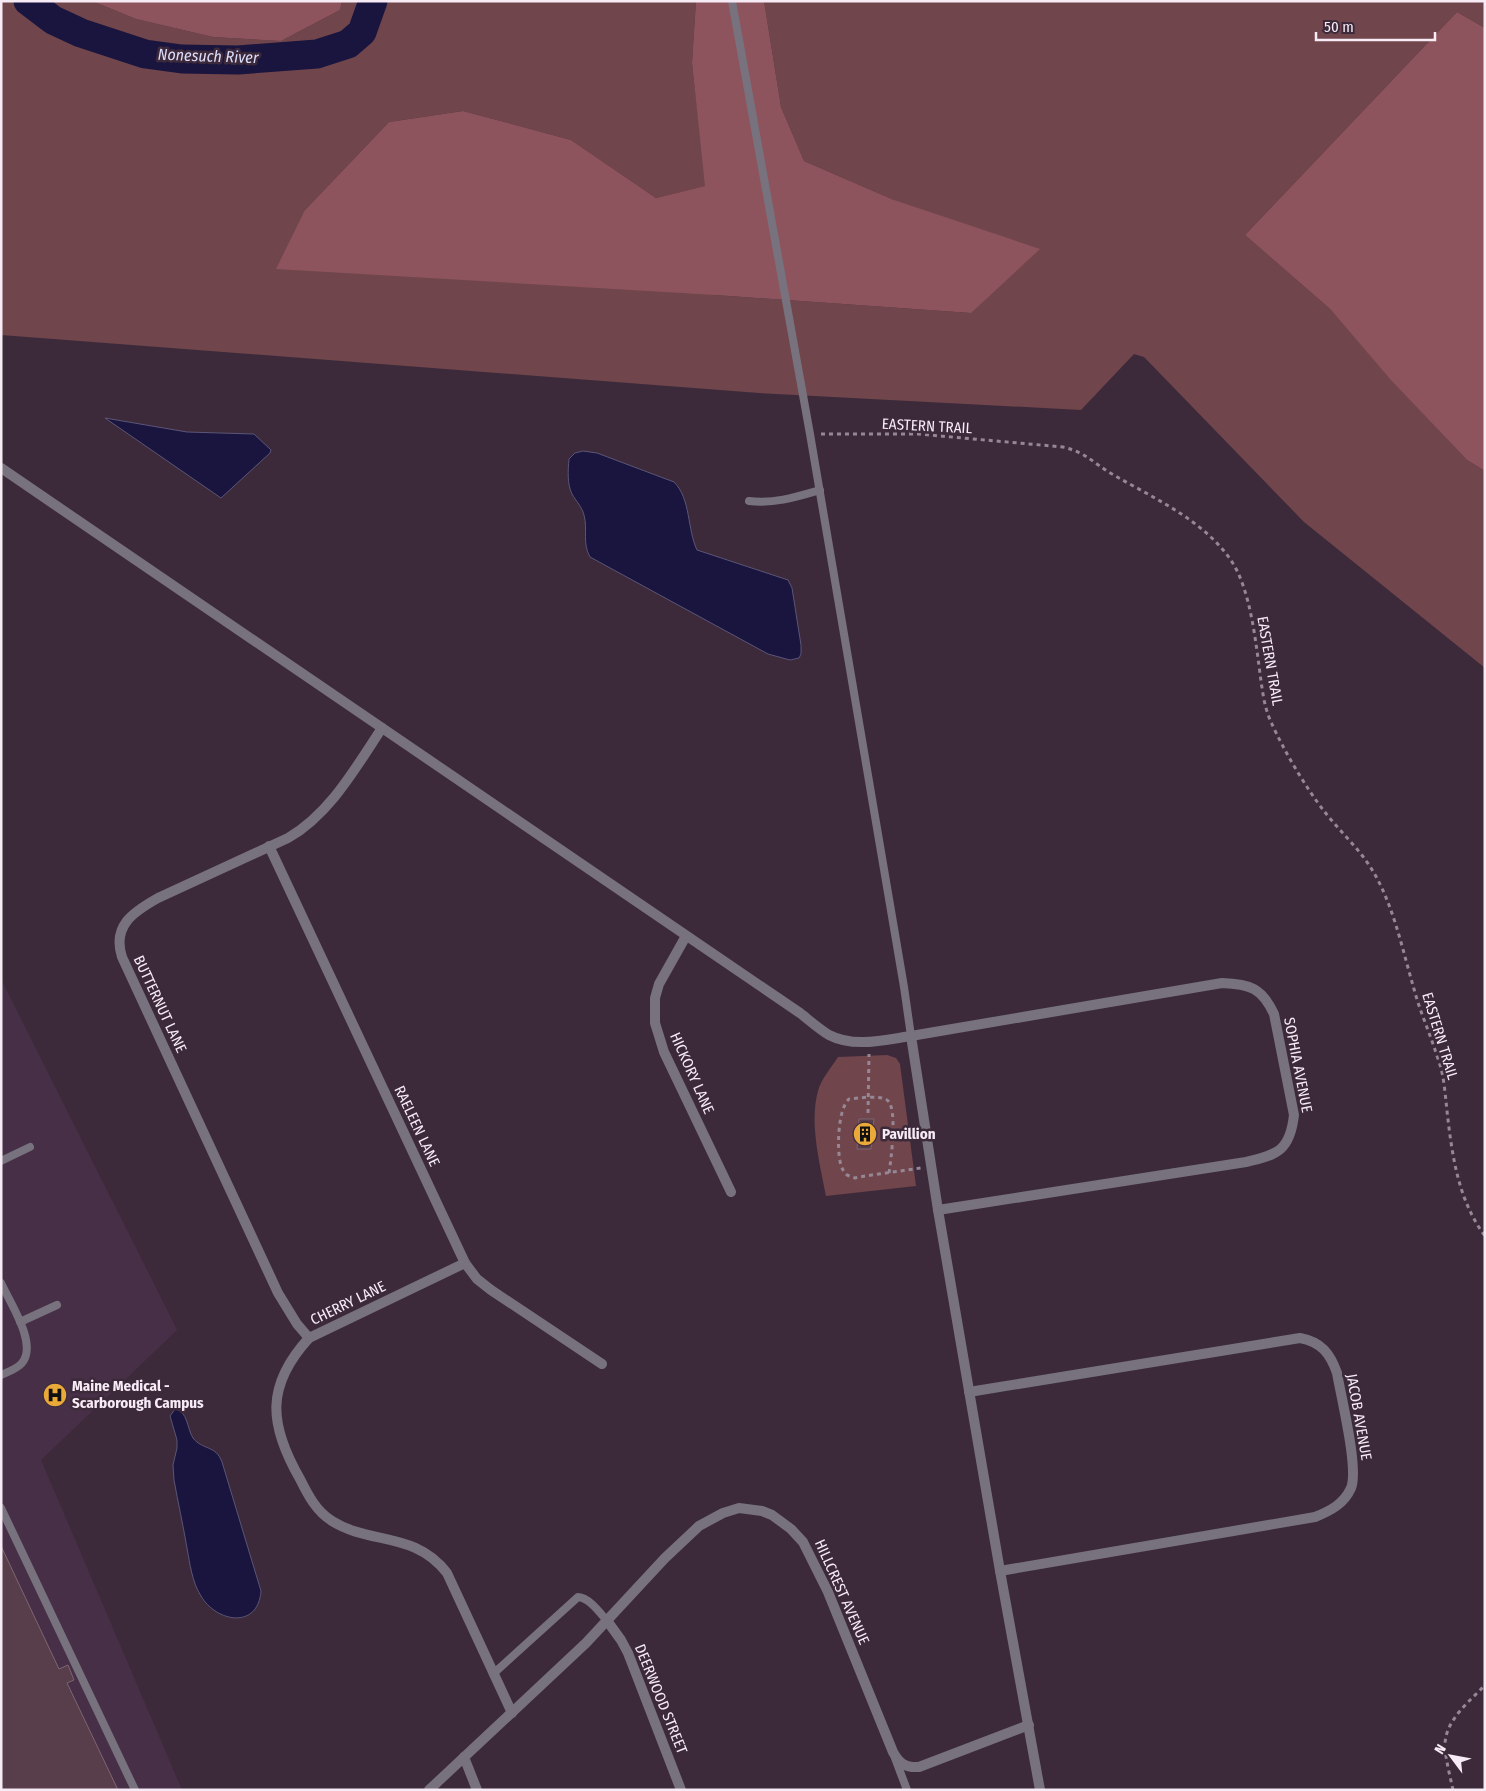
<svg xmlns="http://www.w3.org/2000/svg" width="1486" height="1791" font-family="'Fira Sans Condensed',sans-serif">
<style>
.built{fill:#473047}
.green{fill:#70454b}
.forest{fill:#8e545d}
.water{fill:#19153f;stroke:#5c5576}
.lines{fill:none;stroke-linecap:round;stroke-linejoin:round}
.river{stroke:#19153f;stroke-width:29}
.building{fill:#573e4a;stroke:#806571}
.path{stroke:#968795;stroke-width:3;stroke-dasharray:4 4;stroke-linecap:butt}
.lane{stroke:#77727d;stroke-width:8}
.street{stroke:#77727d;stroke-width:10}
.labels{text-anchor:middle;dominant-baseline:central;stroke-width:5;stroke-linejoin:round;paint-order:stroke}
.street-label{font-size:15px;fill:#f7ebf6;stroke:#3c2a3b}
.poi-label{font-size:15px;font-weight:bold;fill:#f7ebf6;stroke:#3c2a3b;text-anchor:start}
.water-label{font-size:16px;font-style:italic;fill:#dcddfc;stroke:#3c2a3b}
</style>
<rect width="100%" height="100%" fill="#3c2a3b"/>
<polygon class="built" points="1,979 177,1330 41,1460 182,1790 1,1790"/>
<g class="green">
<polygon points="1,1 92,1 136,19 213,37 281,41 340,10 342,1 696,1 692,63 706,186 656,198 571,140 463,111 389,122 305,210 715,295 971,313 894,200 804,161 781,107 764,1 1485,1 1485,28 1457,12 1245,235 1330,309 1392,380 1467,460 1485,471 1485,668 1304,522 1144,357 1134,354 1081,410 759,393 1,335"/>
<path d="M887,1055l9,3 4,6 16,122 -90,10c-6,-32 -17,-73 -8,-105 3,-12 14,-24 20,-34z"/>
</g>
<g class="forest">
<polygon points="92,1 342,1 340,10 281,41 213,37 136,19"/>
<polygon points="696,1 764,1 781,107 804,161 894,200 1040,249 971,313 715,295 276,269 305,210 389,122 463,111 571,140 656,198 705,186 692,63"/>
<polygon points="1457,12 1485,28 1485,471 1467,460 1391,380 1330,309 1245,235"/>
</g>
<g class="water">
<polygon points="105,418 187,432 254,434 271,450 270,453 221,498"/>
<path d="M583,451l14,2 77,29c17,17 13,47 23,68l91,30 4,8 9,57v9l-2,4 -9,2 -22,-6 -178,-97c-8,-14 -2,-27 -6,-42 -2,-8 -8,-14 -12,-21 -5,-10 -4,-24 -3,-35l6,-6z"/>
<path d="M175,1409c13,2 12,20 18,29 9,12 23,7 29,24l39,129c-3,39 -45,31 -60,5 -9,-14 -11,-32 -14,-48 -4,-23 -9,-46 -13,-68l-1,-15 4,-17v-8l-7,-24z"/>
</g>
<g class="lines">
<polyline class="river" points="28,1 53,20 81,33 145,54 182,59 238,60 317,54 348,44 362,32 373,1"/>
</g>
<g class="building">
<polygon points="859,1119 874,1119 871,1149 857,1149"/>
<polygon points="1,1546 59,1669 68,1665 74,1680 67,1683 118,1790 1,1790"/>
</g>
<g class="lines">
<g class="path">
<path d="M821,434h97l145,13c24,6 30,16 49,27 41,24 90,45 118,85 21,29 26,86 31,122 2,14 4,28 10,41 12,27 35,66 53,89 16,21 37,39 50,62 20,34 29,79 40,116 6,23 16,44 23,67 7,17 8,37 10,55 5,44 11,89 38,125"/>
<polyline points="868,1113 869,1054"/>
<path d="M889,1173c2,-13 9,-66 -2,-73 -6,-5 -30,-2 -38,-1 -11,10 -12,48 -9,62 1,6 3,10 7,14l8,3 10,-2 56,-8"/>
<path d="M1453,1790c-3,-14 -7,-29 -8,-43 -1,-26 24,-45 40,-62"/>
</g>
<g class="lane">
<polyline points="732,1 810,434 904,987 911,1036"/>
<path d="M749,501c25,3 47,-4 71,-11"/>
<polyline points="1,1161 30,1147"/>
<path d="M1,1283c9,20 37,61 21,80 -5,6 -14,9 -21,12"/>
<polyline points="20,1322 57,1305"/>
<polyline points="1,1508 135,1790"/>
<path d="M493,1674l85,-77c12,1 22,16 30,25"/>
<polyline points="895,1758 907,1790"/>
</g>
<g class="street">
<path d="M1,468l799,545c9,7 19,16 29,22 25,13 55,5 82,1l311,-53c28,1 40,5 52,31l20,101c-4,35 -16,40 -48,47l-308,48"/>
<polyline points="269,846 465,1263 477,1279 491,1290 602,1364"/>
<polyline points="686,936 659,984 655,998 655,1023 664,1052 731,1192"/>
<polyline points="911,1036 938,1210 1000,1571 1040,1790"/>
<path d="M465,1263l-156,75c-44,48 -40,87 -9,141 8,16 16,32 32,42 38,24 83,10 115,52l65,140"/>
<path d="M309,1338l-12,-14 -19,-31 -156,-336c-10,-31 11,-45 36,-59l130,-60c42,-24 68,-71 94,-110"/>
<path d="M969,1392l331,-54c21,4 30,15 37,35 4,24 22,96 14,115 -7,16 -21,23 -36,29l-315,54"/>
<polyline points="608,1622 621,1640 628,1653 681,1790"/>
<polyline points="464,1757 477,1790"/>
<path d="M429,1790l157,-147 79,-85 34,-32 24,-13 16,-5 23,3 10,4 19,14 12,13 25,50 65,160c6,11 12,16 26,15l110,-42"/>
</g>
</g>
<defs>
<g id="building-disc" transform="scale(1.25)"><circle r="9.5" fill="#eba93a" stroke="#3c2a3b"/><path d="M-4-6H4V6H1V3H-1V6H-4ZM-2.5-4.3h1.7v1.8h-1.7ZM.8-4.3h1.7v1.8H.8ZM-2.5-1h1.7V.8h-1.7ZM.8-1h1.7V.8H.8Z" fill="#111"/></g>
<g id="hospital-disc" transform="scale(1.25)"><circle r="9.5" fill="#eba93a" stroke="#3c2a3b"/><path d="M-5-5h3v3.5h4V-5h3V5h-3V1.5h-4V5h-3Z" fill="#111"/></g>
</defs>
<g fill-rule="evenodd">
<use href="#building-disc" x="865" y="1134"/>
<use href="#hospital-disc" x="55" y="1395"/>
</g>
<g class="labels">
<g class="street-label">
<text transform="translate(927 426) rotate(3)">EASTERN TRAIL</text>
<text transform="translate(1270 661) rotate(80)">EASTERN TRAIL</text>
<text transform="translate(160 1004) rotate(65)">BUTTERNUT LANE</text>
<text transform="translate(1440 1036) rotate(73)">EASTERN TRAIL</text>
<text transform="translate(1298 1065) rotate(79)">SOPHIA AVENUE</text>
<text transform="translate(692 1073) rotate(66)">HICKORY LANE</text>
<text transform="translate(417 1126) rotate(65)">RAELEEN LANE</text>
<text transform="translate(348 1303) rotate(-26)">CHERRY LANE</text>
<text transform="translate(1359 1417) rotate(80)">JACOB AVENUE</text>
<text transform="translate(842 1592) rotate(66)">HILLCREST AVENUE</text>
<text transform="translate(661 1699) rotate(68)">DEERWOOD STREET</text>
</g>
<g class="poi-label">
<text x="882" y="1134">Pavillion</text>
<text x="72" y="1386">Maine Medical -<tspan x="72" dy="17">Scarborough Campus</tspan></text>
</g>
<g class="water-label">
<text transform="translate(208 56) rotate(2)">Nonesuch River</text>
</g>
</g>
<rect width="1486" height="1791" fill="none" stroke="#f7ebf6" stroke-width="5"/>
<g transform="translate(1451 1756) rotate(302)" stroke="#3c2a3b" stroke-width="4" paint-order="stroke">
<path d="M0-4L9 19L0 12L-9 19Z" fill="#f7ebf6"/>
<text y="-8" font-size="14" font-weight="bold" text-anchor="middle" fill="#f7ebf6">N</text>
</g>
<path d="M1316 32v8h119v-8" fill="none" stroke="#f7ebf6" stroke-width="2.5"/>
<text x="1324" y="32" font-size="15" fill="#f7ebf6" stroke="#3c2a3b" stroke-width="4" paint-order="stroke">50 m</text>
</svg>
